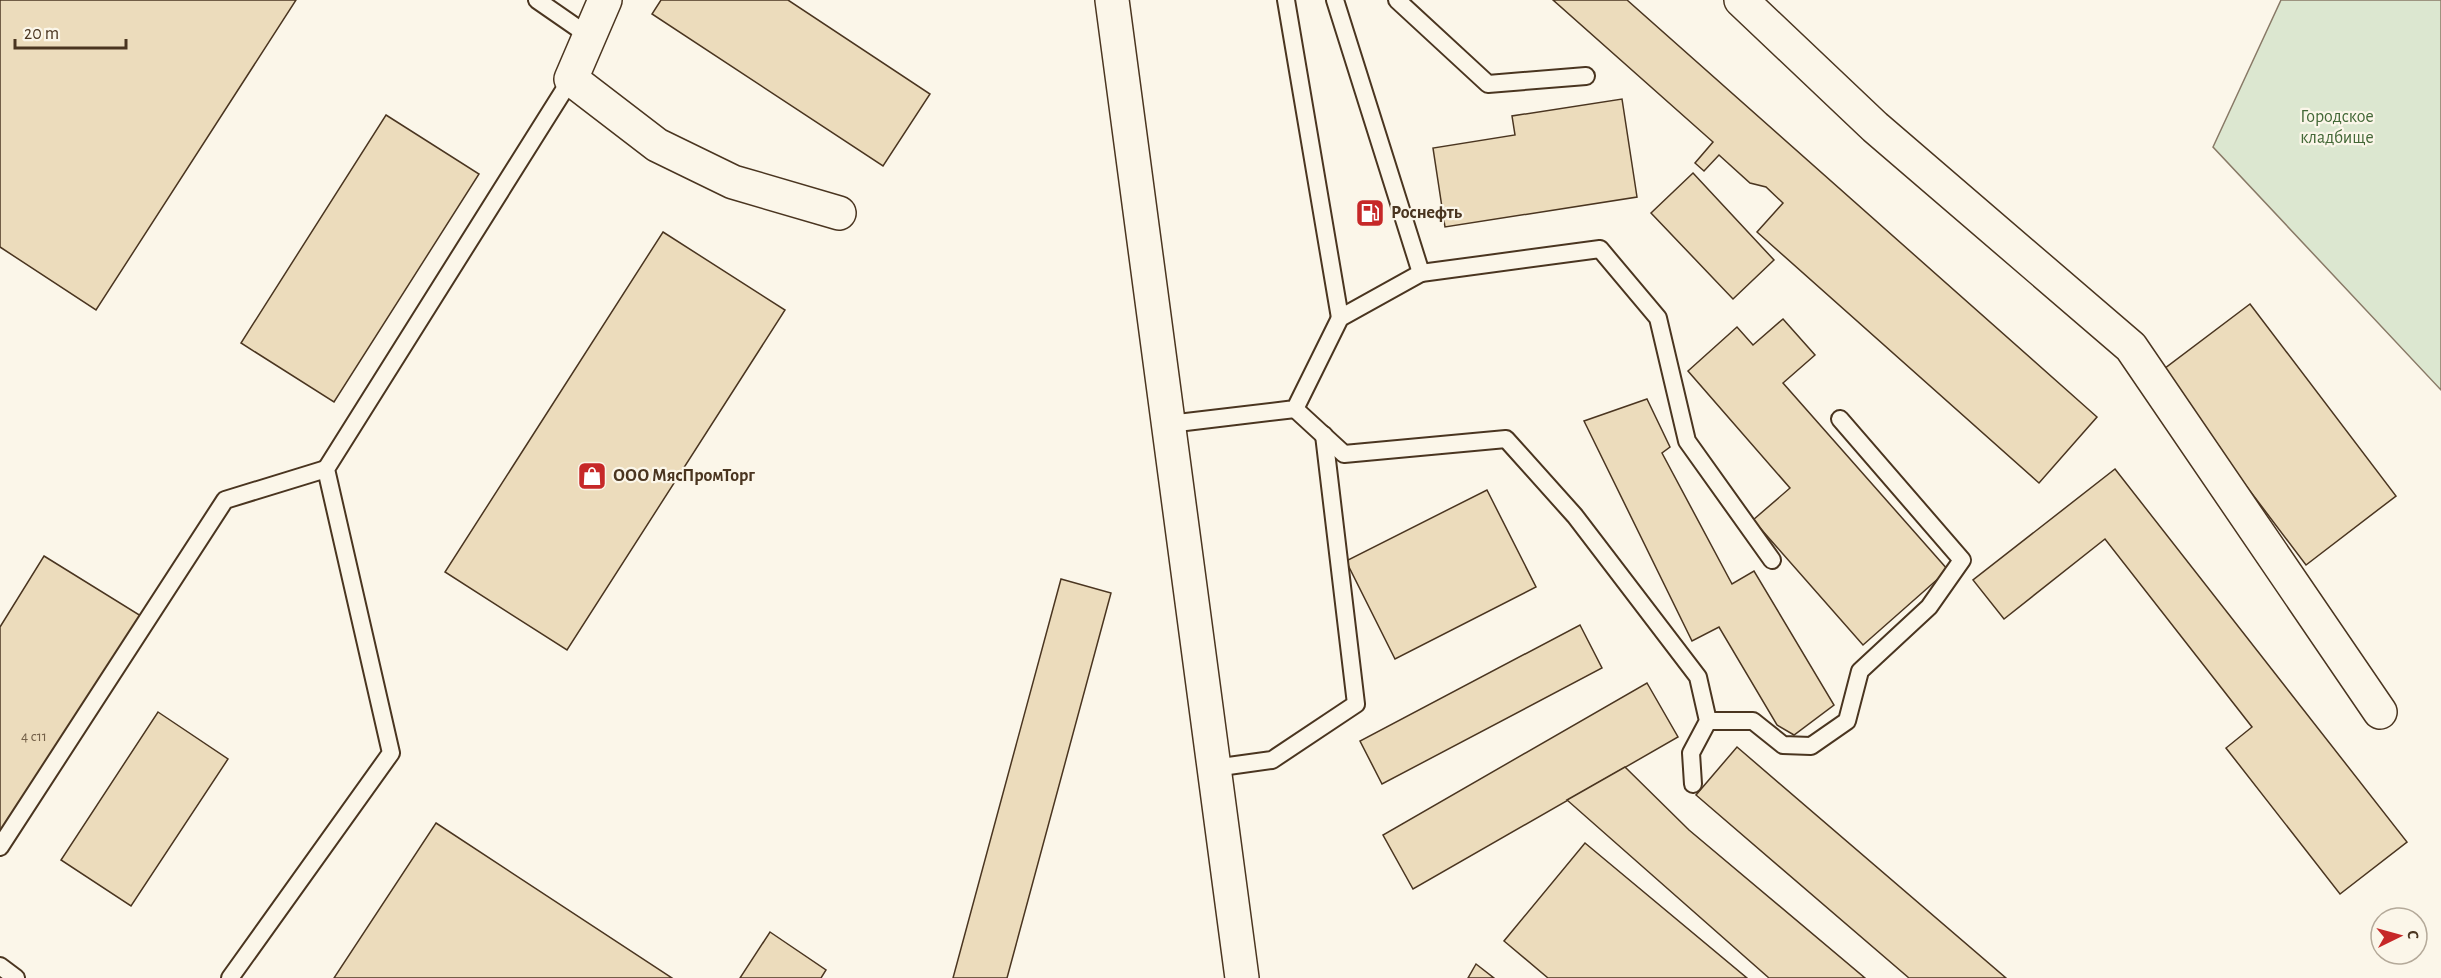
<svg xmlns="http://www.w3.org/2000/svg" width="2441" height="978" font-family="'Alegreya Sans',sans-serif">
<style>
.green{fill:#dce7d0;stroke:#887966;stroke-width:1.5}
.building{fill:#ecdcbc;stroke:#4a3520;stroke-width:1.5}
.lines{fill:none;stroke-linecap:round;stroke-linejoin:round}
.lane-casing{stroke:#4a3520;stroke-width:20}
.street-casing{stroke:#4a3520;stroke-width:36}
.secondary-casing{stroke:#4a3520;stroke-width:36}
.lane{stroke:#fbf6e9;stroke-width:16}
.street{stroke:#fbf6e9;stroke-width:33}
.secondary{stroke:#fbf6e9;stroke-width:33}
.labels{text-anchor:middle;dominant-baseline:central;stroke-width:4.5;stroke-linejoin:round;paint-order:stroke}
.number-label{font-size:15px;fill:#725f47}
.park-label{font-size:18px;fill:#436837;stroke:#fbf6e9}
.poi-label{font-size:18px;font-weight:bold;fill:#4a3520;stroke:#fbf6e9;text-anchor:start}
</style>
<rect width="100%" height="100%" fill="#fbf6e9"/>
<polygon class="green" points="2281,0 2441,0 2441,390 2213,147"/>
<g class="building">
<polygon points="0,0 296,0 96,310 0,247"/>
<polygon points="661,0 788,0 930,94 883,166 652,14"/>
<polygon points="1553,0 1627,0 2097,417 2039,483 1757,232 1783,203 1766,187 1750,183 1719,155 1704,171 1695,163 1713,142"/>
<polygon points="1622,99 1637,197 1445,227 1433,148 1515,135 1512,116"/>
<polygon points="386,115 479,174 334,402 241,343"/>
<polygon points="1693,173 1774,260 1733,299 1651,213"/>
<polygon points="663,232 785,310 567,650 445,572"/>
<polygon points="2250,304 2396,496 2306,565 2160,372"/>
<polygon points="1783,319 1815,355 1783,383 1948,570 1863,645 1753,520 1790,488 1688,371 1737,327 1753,345"/>
<polygon points="1647,399 1670,447 1662,453 1732,584 1754,571 1834,705 1794,735 1777,725 1719,627 1692,641 1584,421"/>
<polygon points="2115,469 2407,842 2340,894 2226,748 2252,727 2105,539 2004,619 1973,580"/>
<polygon points="1487,490 1536,587 1395,659 1346,561"/>
<polygon points="44,556 141,616 0,845 0,627"/>
<polygon points="1061,579 1111,593 1007,978 953,978"/>
<polygon points="1580,625 1602,668 1382,784 1360,741"/>
<polygon points="1647,683 1678,737 1413,889 1383,835"/>
<polygon points="158,712 228,759 131,906 61,860"/>
<polygon points="1737,747 2006,978 1909,978 1696,795"/>
<polygon points="1625,767 1689,830 1865,978 1769,978 1567,800"/>
<polygon points="436,823 672,978 334,978"/>
<polygon points="1585,843 1747,978 1548,978 1504,941"/>
<polygon points="770,932 826,970 821,978 740,978"/>
<polygon points="1476,964 1494,978 1468,978"/>
</g>
<g class="lines">
<g class="lane-casing">
<g id="lane">
<polyline points="537,0 589,36"/>
<polyline points="1286,0 1340,318"/>
<polyline points="1397,0 1488,84 1586,76"/>
<polyline points="1421,273 1600,249 1658,318 1687,441 1772,560"/>
<polyline points="1295,409 1344,454 1506,439 1575,516 1698,677 1708,721 1691,753 1693,784"/>
<polyline points="1169,424 1295,409 1340,318 1421,273 1335,0"/>
<polyline points="1708,721 1753,721 1783,745 1811,746 1847,721 1860,671 1929,607 1962,560 1840,419"/>
<polyline points="1214,768 1272,760 1356,704 1324,435"/>
<polyline points="0,847 225,500 326,469"/>
<polyline points="0,966 16,978"/>
<polyline points="230,978 391,753 326,469 571,79"/>
</g>
</g>
<g class="street-casing">
<g id="street">
<polyline points="605,0 571,79 657,145 733,182 839,213"/>
<polyline points="1741,0 1875,127 2131,347 2380,712"/>
</g>
</g>
<g class="secondary-casing">
<polyline id="secondary" points="1112,0 1242,978"/>
</g>
<use href="#lane" class="lane"/>
<use href="#street" class="street"/>
<use href="#secondary" class="secondary"/>
</g>
<defs>
<g id="fuel-square" transform="scale(1.5)"><rect x="-9" y="-9" width="18" height="18" rx="4" fill="#c62828" stroke="#fbf6e9"/><path d="M-5.5-6h7V0h2V4h1.3V-2.5L3-4.5l.8-.8L6-3V5H2.5V1h-1V6h-7ZM-4.2-4.7v3.2H.2V-4.7Z" fill="#fff"/></g>
<g id="shop-square" transform="scale(1.5)"><rect x="-9" y="-9" width="18" height="18" rx="4" fill="#c62828" stroke="#fbf6e9"/><path d="M-5-2.5h2.3a2.7 3.5 0 0 1 5.4 0H5L5.5 6h-11ZM-1.5-2.5h3a1.5 2.3 0 0 0-3 0Z" fill="#fff"/></g>
</defs>
<g fill-rule="evenodd">
<use href="#fuel-square" x="1370" y="213"/>
<use href="#shop-square" x="592" y="476"/>
</g>
<g class="labels">
<g class="number-label">
<text x="34" y="736">4 с11</text>
</g>
<g class="park-label">
<text x="2337" y="117">Городское<tspan x="2337" dy="21">кладбище</tspan></text>
</g>
<g class="poi-label">
<text x="1391" y="213">Роснефть</text>
<text x="613" y="476">ООО МясПромТорг</text>
</g>
</g>
<g transform="translate(2399 936) rotate(85)"><circle r="28" fill="#fbf6e9" stroke="#b4a999" stroke-width="1.5"/>
<path d="M0-4.5L10 22L0 15L-10 22Z" fill="#c62828"/>
<text y="-9" font-size="16" font-weight="bold" text-anchor="middle" fill="#4a3520">С</text>
</g>
<path d="M15 39v9h111v-9" fill="none" stroke="#4a3520" stroke-width="3"/>
<text x="24" y="39" font-size="18" fill="#4a3520" stroke="#fbf6e9" stroke-width="4.5" paint-order="stroke">20 m</text>
</svg>
